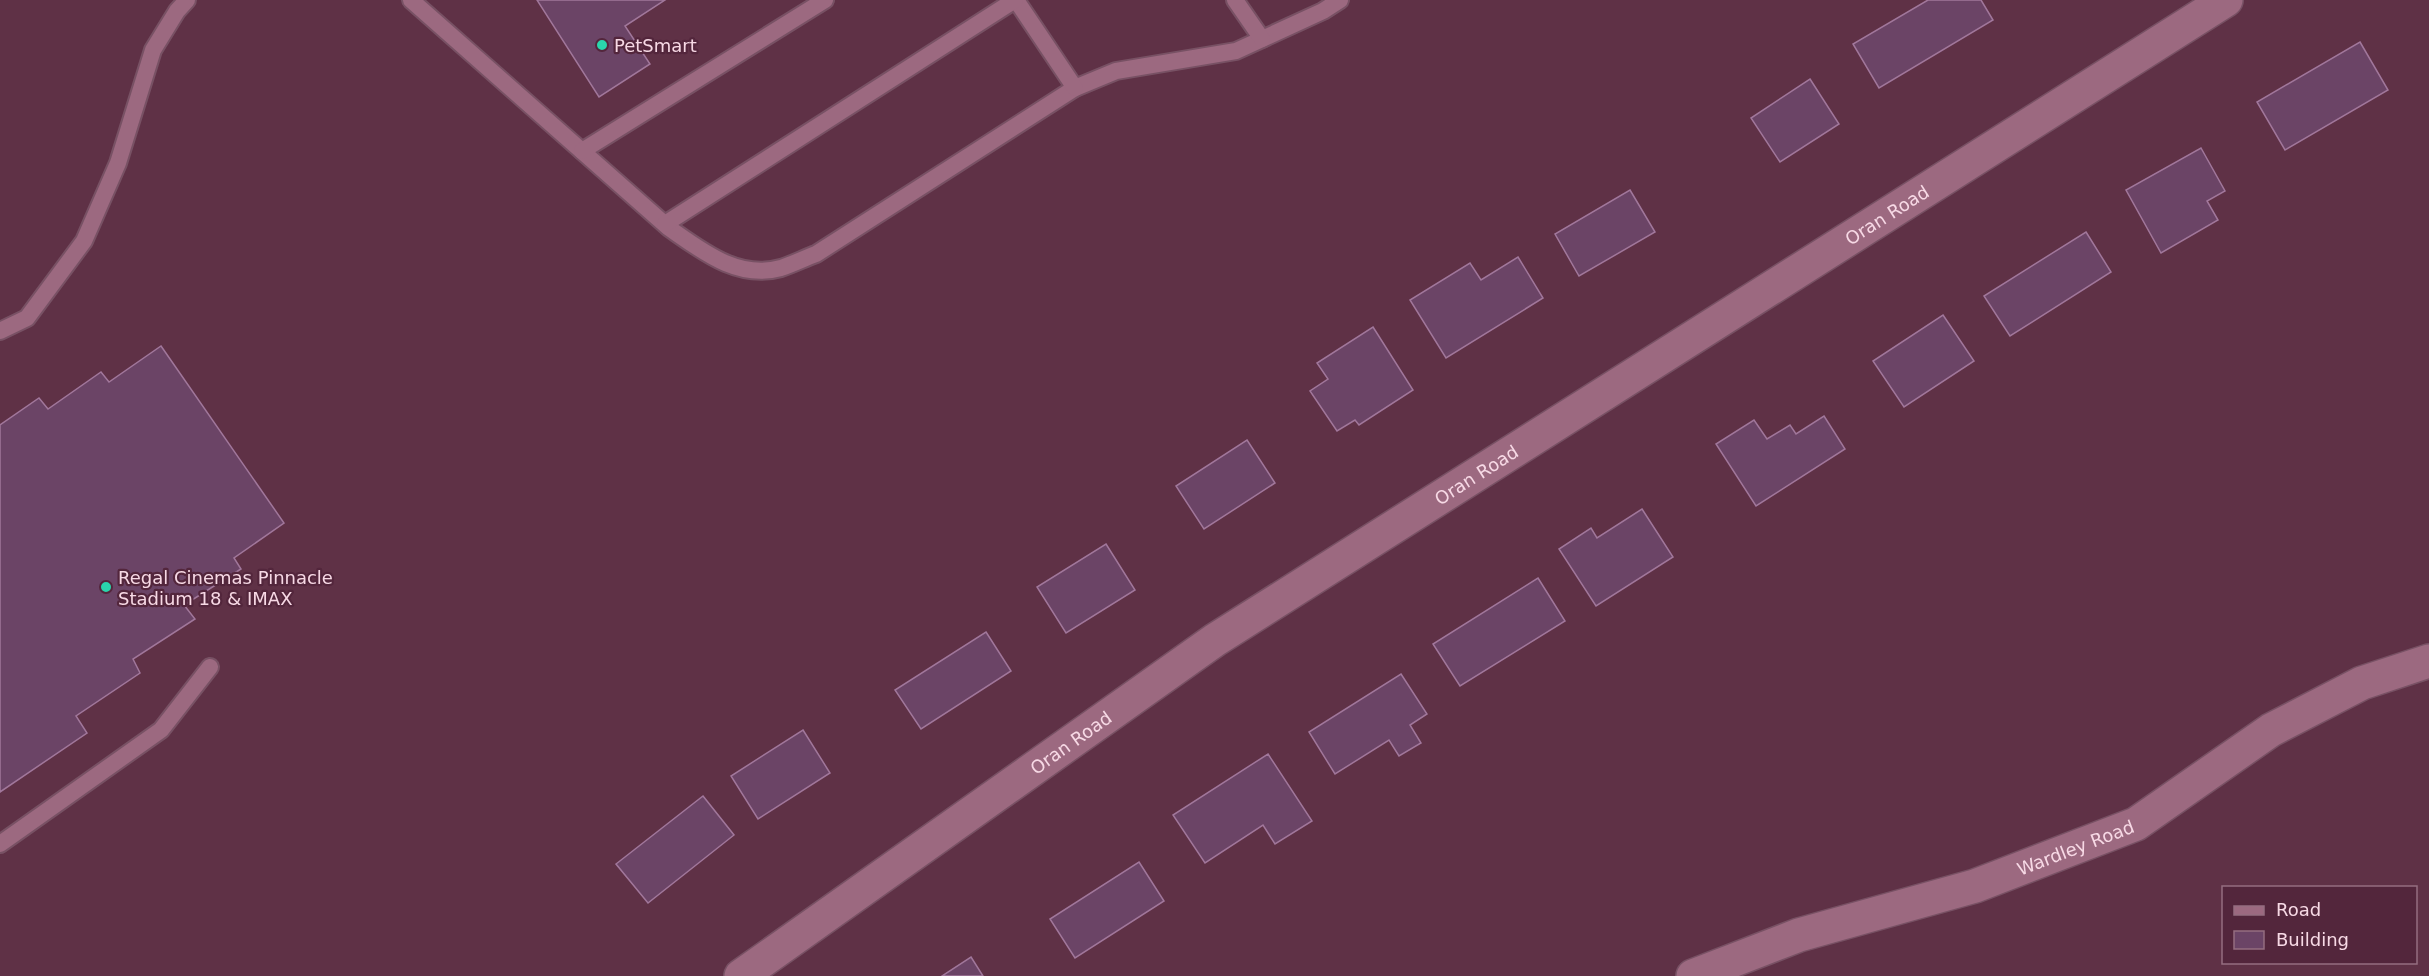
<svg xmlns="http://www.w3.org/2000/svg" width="2429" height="976" font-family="'DejaVu Sans',sans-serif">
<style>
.building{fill:#6b4466;stroke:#a1779b;stroke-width:1.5}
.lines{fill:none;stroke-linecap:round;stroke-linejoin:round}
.lane-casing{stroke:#785164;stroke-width:20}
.street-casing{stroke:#785164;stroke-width:36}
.lane{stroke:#9c6980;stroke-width:16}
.street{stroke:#9c6980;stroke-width:33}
.poi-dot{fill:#2ad5ac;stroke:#53263c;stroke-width:2}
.labels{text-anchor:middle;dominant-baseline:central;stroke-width:4.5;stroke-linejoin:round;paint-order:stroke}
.poi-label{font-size:18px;fill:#f7d9e5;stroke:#53263c;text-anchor:start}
.street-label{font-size:18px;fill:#f7d9e5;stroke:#53263c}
</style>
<rect width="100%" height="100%" fill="#5f3146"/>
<g class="building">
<polygon points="537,0 665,0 625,26 650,64 599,97"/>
<polygon points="1928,0 1981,0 1993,20 1879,88 1853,44"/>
<polygon points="2360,42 2388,90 2285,150 2257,102"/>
<polygon points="1810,79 1839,124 1780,162 1751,118"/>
<polygon points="2201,148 2225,191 2207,201 2218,220 2161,253 2126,190"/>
<polygon points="1630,190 1655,232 1579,276 1555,234"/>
<polygon points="2086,232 2111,272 2010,336 1984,296"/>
<polygon points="1518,257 1543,298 1446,358 1410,300 1470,263 1481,280"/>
<polygon points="1943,315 1974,361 1904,407 1873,361"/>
<polygon points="1373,327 1413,390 1359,425 1355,420 1337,431 1310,391 1328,379 1317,363"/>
<polygon points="161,346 284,523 234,558 241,569 184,605 195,619 133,659 140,673 76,716 87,733 0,792 0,425 39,398 48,409 101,372 109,382"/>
<polygon points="1824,416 1845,449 1756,506 1716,444 1754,420 1767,439 1790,425 1796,434"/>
<polygon points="1247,440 1275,483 1204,529 1176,486"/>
<polygon points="1642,509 1673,557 1596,606 1559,549 1591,528 1597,538"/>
<polygon points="1106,544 1135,590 1066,633 1037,587"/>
<polygon points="1538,578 1565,621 1460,686 1433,644"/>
<polygon points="986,632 1011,671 921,729 895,690"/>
<polygon points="1401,674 1427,714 1410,725 1421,743 1399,756 1389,740 1335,774 1309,732"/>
<polygon points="803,730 830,773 758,819 731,776"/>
<polygon points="1268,754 1312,821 1275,844 1263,825 1205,863 1173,815"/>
<polygon points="703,796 734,835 648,903 616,864"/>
<polygon points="1139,862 1164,901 1075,958 1050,919"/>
<polygon points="971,957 983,976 942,976"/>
</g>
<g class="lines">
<g class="lane-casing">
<g id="lane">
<path d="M411,0l258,228c33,23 69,52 112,40 12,-4 24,-10 35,-14l259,-166 41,-17 120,-20 87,-40 17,-11"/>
<polyline points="1016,0 1075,88"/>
<polyline points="1235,0 1262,39"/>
<polyline points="582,151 825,0"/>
<polyline points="665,224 1015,0"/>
<polyline points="0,331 27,318 84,241 118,163 153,50 177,11 187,0"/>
<polyline points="0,844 161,730 210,667"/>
</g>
</g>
<g class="street-casing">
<g id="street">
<path id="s1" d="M741,976l474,-336 1011,-640"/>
<path id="s2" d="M1693,976l106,-41 176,-49 161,-62 135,-94 91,-47 67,-22"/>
</g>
</g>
<use href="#lane" class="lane"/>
<use href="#street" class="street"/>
</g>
<g class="poi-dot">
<circle cx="602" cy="45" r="6"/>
<circle cx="106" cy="587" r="6"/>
</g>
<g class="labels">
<g class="poi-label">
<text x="614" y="45">PetSmart</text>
<text x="118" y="577">Regal Cinemas Pinnacle<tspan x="118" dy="21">Stadium 18 &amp; IMAX</tspan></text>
</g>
<g class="street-label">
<text stroke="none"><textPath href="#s1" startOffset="1376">Oran Road</textPath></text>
<text stroke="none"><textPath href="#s1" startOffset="890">Oran Road</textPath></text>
<text stroke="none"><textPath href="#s1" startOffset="404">Oran Road</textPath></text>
<text stroke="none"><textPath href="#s2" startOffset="404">Wardley Road</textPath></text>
</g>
</g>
<rect x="2222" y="886" width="195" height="78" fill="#53263c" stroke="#956e80" stroke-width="1.5"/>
<rect x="2234" y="906" width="30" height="9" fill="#9c6980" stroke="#956e80" stroke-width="1.5"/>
<text x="2276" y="916" font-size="18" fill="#f7d9e5">Road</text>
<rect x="2234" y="931" width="30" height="18" fill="#6b4466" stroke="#956e80" stroke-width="1.5"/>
<text x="2276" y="946" font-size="18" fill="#f7d9e5">Building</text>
</svg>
